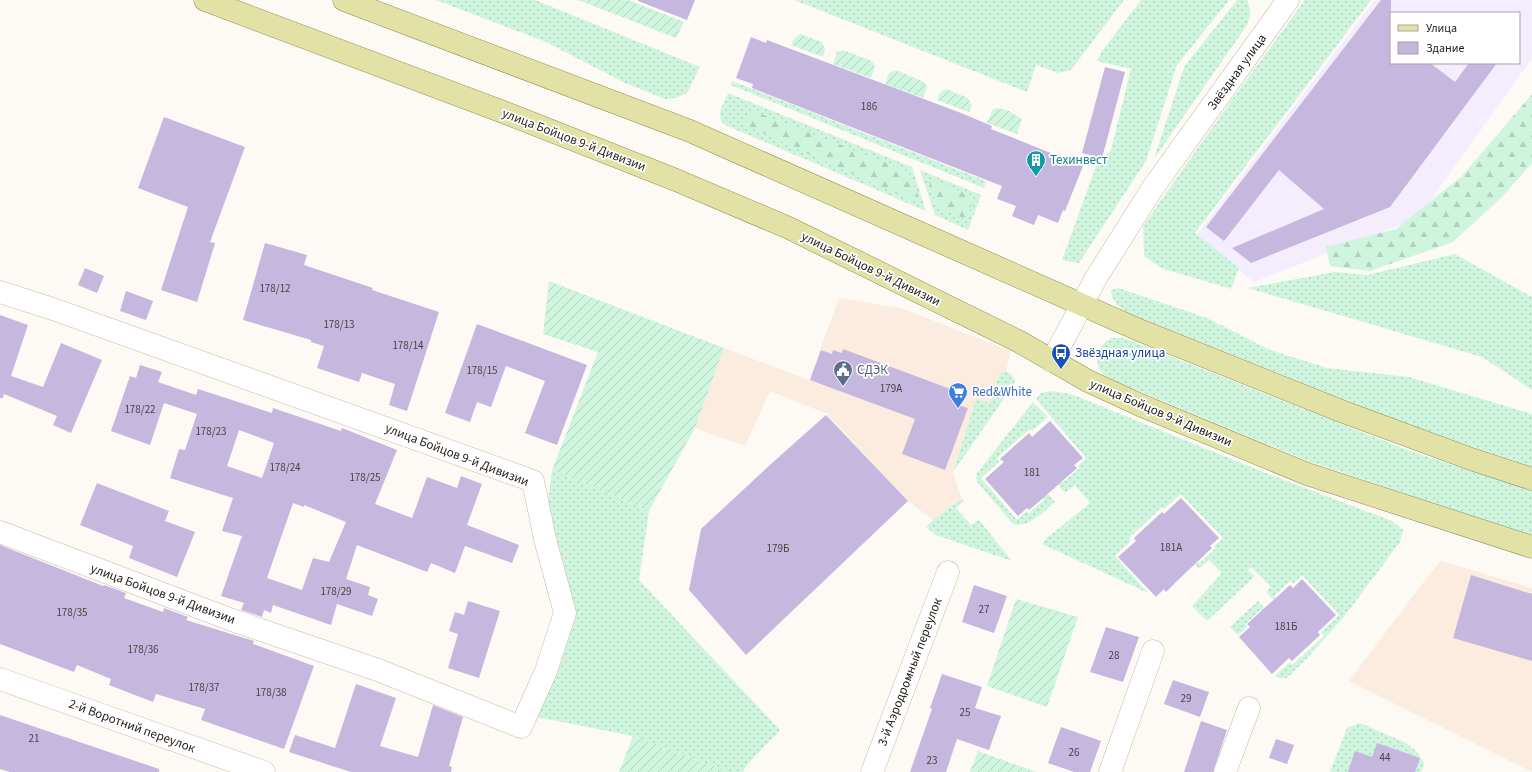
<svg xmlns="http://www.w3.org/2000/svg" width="1532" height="772" font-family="'Source Sans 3',sans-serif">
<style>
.built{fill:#fcecdf}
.industrial{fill:#f3edfe;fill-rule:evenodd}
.grass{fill:url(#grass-dots)}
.forest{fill:url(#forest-firs)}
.garden{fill:url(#garden-furrows)}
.building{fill:#c5b7de;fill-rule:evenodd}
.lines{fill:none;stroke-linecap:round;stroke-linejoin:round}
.minor-casing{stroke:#c8b6a7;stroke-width:23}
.major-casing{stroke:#92904d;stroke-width:23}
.minor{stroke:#fff;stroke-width:22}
.major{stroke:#e2e2a6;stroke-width:22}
.labels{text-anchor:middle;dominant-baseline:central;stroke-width:3.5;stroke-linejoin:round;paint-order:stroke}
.number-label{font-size:11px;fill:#4b4348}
.street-label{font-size:13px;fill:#221c16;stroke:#fff}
.culture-label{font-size:13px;fill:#0d838f;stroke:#fff;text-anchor:start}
.transit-label{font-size:13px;fill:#164399;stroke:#fff;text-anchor:start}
.service-label{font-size:13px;fill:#4e5e75;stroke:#fff;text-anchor:start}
.shop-label{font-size:13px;fill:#366cbe;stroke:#fff;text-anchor:start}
</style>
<defs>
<pattern id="grass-dots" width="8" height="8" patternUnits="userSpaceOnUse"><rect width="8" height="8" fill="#cff5df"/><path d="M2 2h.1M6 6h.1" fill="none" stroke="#b1d1bf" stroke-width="1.8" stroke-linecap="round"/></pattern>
<pattern id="forest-firs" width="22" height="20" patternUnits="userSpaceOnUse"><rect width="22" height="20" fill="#cff5df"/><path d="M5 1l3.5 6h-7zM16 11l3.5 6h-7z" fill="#b1d1bf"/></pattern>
<pattern id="garden-furrows" width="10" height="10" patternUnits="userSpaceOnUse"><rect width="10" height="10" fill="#cff5df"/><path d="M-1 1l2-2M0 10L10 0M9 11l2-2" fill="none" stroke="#b1d1bf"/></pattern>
</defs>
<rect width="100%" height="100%" fill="#fdfaf6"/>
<g class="built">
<polygon points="839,298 901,308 1011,351 1006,371 1000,373 990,403 976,399 953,472 962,499 933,520 908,501 827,414 770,391 745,446 695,428 724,348 809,380"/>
<polygon points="1441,561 1532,588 1532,772 1349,681 1428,576"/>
</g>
<path class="industrial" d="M1375,0h157v58l-114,160 -164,64 -58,-46zM1391,13h128v50h-128z"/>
<g class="grass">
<polygon points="436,0 535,0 700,67 687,93 676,98 665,99 623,82 546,42"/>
<polygon points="794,0 1124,0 1071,70 1058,73 1036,65 1027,92"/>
<polygon points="1141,0 1229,0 1177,65 1146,161 1079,263 1062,260 1097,164 1111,150 1131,69 1097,61 1102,51"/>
<path d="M1237,0h10c5,12 4,17 -2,28l-91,131 30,-92z"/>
<polygon points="1305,0 1371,0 1195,233 1239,268 1231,289 1161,268 1144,256 1143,226 1231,101"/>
<polygon points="732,81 986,181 984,188 731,85"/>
<path d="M728,93l184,74 14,44 -201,-86c-11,-9 -1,-21 3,-32z"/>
<polygon points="920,170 981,195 968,230 935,215"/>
<polygon points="1455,254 1532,297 1532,390 1482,357 1248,288 1334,272 1367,275"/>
<path d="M1118,288l89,30 63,32 57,18 82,9 123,37v53l-127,-43 -277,-111c-9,-6 -17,-11 -17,-23z"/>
<path d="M1111,338h13l286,113 122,40v45l-221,-74 -197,-81c-3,-2 -8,-5 -11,-7 -11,-13 -5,-29 8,-36z"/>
<polygon points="1006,371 1011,374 1015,380 1014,384 953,472 976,399 990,403 1000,373"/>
<polygon points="1052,391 1071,394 1271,475 1392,521 1403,530 1400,542 1343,618 1307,658 1287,678 1280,678 1275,676 1289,663 1292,665 1324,636 1321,632 1339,615 1302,575 1293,584 1290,581 1274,596 1276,598 1274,600 1266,592 1271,587 1251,567 1248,570 1255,576 1207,621 1192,606 1222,573 1209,560 1199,569 1195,564 1198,562 1200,563 1216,548 1214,546 1223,538 1181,494 1164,509 1162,507 1129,538 1131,541 1115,556 1148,593 1042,544 1047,538 1090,503 1075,485 1065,493 1058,484 1062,481 1063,482 1080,468 1078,466 1086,458 1036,399 1041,393"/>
<path d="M1033,402l15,15 -16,14 -2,-2 -33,29 2,4 -18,16 36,42 10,-9 2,2 15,-13 -1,-3 4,-4 8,9c-12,10 -26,26 -42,22l-35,-41 -2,-5 1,-5z"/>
<polygon points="552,470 649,511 639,580 780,730 747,765 743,772 729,772 633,736 537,717 575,617 548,502"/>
<polygon points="962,499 964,501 956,508 971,525 979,520 1012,561 936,535 926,527 933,520"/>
<polygon points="1258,601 1265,609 1263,611 1261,610 1245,624 1247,627 1238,635 1230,627"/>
<polygon points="1360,723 1406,743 1417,752 1424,763 1421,772 1330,772 1347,728"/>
</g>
<g class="forest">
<polygon points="1532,94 1532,163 1502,197 1453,242 1370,271 1330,266 1326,247 1396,229 1462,176"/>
<polygon points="751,110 908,171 922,205 744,125"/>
<polygon points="928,179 974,196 967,220 937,207"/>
</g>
<g class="garden">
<polygon points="578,0 628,0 684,22 676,38"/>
<polygon points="800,34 822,42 825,50 823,57 791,45 794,38"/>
<polygon points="843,50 872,61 875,67 871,78 833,64 837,52"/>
<polygon points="896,70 924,82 927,87 923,98 885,84 889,73"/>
<polygon points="946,89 968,98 972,106 969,112 937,100 940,93"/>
<polygon points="998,108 1009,111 1022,119 1017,134 987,123 993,109"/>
<polygon points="549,281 724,348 695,428 649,511 552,470 598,352 543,334"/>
<polygon points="1016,599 1078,617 1047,707 987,686"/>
<polygon points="633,736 729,772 619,772"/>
<polygon points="978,751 1036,772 970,772"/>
</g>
<g class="building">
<polygon points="638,0 695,0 687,20 638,1"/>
<polygon points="1381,0 1391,0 1391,63 1430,63 1455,82 1469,63 1497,63 1390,207 1251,263 1232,248 1324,209 1279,170 1224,241 1206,227"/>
<polygon points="751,37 766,43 767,40 961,113 992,126 991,129 1083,166 1065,211 1063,210 1058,223 1038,215 1034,225 1012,216 1016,206 997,199 1002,186 752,88 753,84 736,78"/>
<polygon points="1105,67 1125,72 1102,158 1082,153"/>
<polygon points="164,117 245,147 210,242 215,243 197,302 161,290 188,207 138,188"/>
<polygon points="265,243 307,255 304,265 373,288 372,290 439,312 407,411 389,405 395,384 362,373 359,382 317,368 324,346 311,342 311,340 243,320"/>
<polygon points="85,268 104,276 97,293 78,285"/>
<polygon points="126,291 153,301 146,320 120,311"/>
<polygon points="0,315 28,325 11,376 43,387 61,343 102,360 71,433 53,425 57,416 4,394 3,398 0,398"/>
<polygon points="477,324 587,365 557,445 525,433 545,381 506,366 491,407 477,402 470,422 445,413"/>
<polygon points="843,349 953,390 950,398 960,401 958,405 968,408 945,470 902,454 915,419 810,380 821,350 832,354 833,350 842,353"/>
<path d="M140,365l22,7 -4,10 38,13 2,-6 74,24 1,-5 68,23 1,-3 55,22 -22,54 37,14 15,-41 30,11 4,-12 21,8 -15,41 52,20 -7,18 -47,-17 -10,27 -24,-10 -4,9 -70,-27 -11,34 24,8 -2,8 10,4 -6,17 -35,-12 -6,21 -58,-20 -2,8 -7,-3 -2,7 -21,-7 3,-7 -23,-7 21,-60 -20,-5 11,-33 -63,-20 9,-29 6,1 12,-36 -33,-11 -14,42 -39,-14 19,-55 6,2zM239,430l35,13 -12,35 -35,-12zM293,503l11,4v-2l42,17 -17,40 -16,-4 -11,32 -35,-12z"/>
<polygon points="826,415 908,501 746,655 689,590 701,529 771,464"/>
<polygon points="1050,421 1083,458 1074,465 1077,468 1042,499 1029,510 1027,508 1018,516 985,479 1004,462 1000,459 1029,433 1032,437"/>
<polygon points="97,483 169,511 165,521 195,532 177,577 129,558 133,546 80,525"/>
<polygon points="1181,498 1219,538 1210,546 1212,548 1178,580 1166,592 1164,589 1156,597 1118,557 1136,541 1134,538 1162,512 1164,514"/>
<polygon points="0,545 103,586 104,585 126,593 124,598 163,612 164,608 188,617 186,620 254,641 253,644 314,666 284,749 201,720 205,709 156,694 153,702 109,685 111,679 77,665 74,672 0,644"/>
<polygon points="1471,575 1532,594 1532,661 1453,638"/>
<polygon points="1302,579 1336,615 1318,632 1320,635 1292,661 1289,658 1272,674 1239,637 1250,627 1247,624 1290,585 1293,588"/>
<polygon points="974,585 1007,596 994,633 962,622"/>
<polygon points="468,601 500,611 479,678 448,668 458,634 449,631 455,612 464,615"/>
<polygon points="1106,627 1139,637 1123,682 1090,672"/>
<polygon points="942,674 982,687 975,708 1001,716 989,750 957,739 946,772 910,772 932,709 930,708"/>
<polygon points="1173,680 1209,692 1200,717 1164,704"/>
<polygon points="356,684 396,698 380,746 418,757 433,705 463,717 449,766 452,767 451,772 351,772 289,752 295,735 335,748"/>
<polygon points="0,715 159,769 159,772 10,772 0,769"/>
<polygon points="1201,721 1227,730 1213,772 1184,772"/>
<polygon points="1061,727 1101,741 1090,772 1074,772 1048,763"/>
<polygon points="1276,739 1294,745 1287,764 1269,758"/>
<polygon points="1377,743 1420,758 1415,772 1348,772 1355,751 1372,757"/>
</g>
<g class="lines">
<g class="minor-casing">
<g id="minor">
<polyline points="0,292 53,309 533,481 545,539 565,613 546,671 521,727 378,670 232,620 0,532"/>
<polyline points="1052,361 1096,278 1152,189 1288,0"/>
<polyline points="0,679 264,772"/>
<polyline points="872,772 948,572"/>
<polyline points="1110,772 1153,651"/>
<polyline points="1225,772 1249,708"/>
</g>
</g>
<g class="major-casing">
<g id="major">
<polyline points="205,0 511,115 676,180 789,228 1018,341 1088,381 1140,405 1307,474 1532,547"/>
<polyline points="344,0 690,131 1139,330 1341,411 1471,459 1532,479"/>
</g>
</g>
<use href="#minor" class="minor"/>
<use href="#major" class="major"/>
</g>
<defs>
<g id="building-pin" transform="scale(1)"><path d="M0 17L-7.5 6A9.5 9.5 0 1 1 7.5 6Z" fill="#0f9aa8" stroke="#fff"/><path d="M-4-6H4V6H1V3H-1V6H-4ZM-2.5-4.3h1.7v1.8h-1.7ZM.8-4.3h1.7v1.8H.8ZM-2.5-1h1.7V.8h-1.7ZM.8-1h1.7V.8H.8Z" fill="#fff"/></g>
<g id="bus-pin" transform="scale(1)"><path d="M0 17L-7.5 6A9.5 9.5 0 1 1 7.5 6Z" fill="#1a4fb4" stroke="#fff"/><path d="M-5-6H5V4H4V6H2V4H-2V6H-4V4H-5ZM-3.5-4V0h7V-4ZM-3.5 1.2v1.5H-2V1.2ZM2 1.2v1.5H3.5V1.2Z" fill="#fff"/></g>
<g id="civic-pin" transform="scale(1)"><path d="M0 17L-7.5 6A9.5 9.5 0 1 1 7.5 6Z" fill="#5c6f8a" stroke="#fff"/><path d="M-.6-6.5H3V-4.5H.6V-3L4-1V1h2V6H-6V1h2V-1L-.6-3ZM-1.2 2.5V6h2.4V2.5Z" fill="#fff"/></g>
<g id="supermarket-pin" transform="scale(1)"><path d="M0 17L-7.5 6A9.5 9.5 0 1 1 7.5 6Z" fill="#3f7fe0" stroke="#fff"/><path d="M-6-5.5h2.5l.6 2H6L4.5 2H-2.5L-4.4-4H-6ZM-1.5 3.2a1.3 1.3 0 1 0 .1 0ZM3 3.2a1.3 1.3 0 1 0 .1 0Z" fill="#fff"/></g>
</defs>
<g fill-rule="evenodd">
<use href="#building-pin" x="1036" y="160"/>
<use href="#bus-pin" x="1061" y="353"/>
<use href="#civic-pin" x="843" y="370"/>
<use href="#supermarket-pin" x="958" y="392"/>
</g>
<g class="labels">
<g class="number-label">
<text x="869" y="106">186</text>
<text x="275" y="288">178/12</text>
<text x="339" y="324">178/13</text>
<text x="408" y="345">178/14</text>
<text x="482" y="370">178/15</text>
<text x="891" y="388">179А</text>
<text x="140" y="409">178/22</text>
<text x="211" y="431">178/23</text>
<text x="285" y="467">178/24</text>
<text x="1032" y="472">181</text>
<text x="365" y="477">178/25</text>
<text x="1171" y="547">181А</text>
<text x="778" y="548">179Б</text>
<text x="336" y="591">178/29</text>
<text x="984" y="609">27</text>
<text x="72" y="612">178/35</text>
<text x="1286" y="626">181Б</text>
<text x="143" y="649">178/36</text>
<text x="1114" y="655">28</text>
<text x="204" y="687">178/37</text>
<text x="271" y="692">178/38</text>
<text x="1186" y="698">29</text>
<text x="965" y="712">25</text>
<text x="34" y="738">21</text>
<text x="1074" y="752">26</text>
<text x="1385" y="757">44</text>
<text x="932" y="760">23</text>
</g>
<g class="street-label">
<text transform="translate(1237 72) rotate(-54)">Звёздная улица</text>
<text transform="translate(574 140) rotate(21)">улица Бойцов 9-й Дивизии</text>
<text transform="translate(871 269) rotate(26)">улица Бойцов 9-й Дивизии</text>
<text transform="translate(1161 413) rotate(23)">улица Бойцов 9-й Дивизии</text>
<text transform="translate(457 455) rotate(21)">улица Бойцов 9-й Дивизии</text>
<text transform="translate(163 594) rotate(20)">улица Бойцов 9-й Дивизии</text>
<text transform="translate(910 672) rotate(-69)">3-й Аэродромный переулок</text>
<text transform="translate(132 726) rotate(20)">2-й Воротний переулок</text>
</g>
<g class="culture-label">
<text x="1050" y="160">Техинвест</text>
</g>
<g class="transit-label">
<text x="1075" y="353">Звёздная улица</text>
</g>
<g class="service-label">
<text x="857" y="370">СДЭК</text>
</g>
<g class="shop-label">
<text x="972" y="392">Red&amp;White</text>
</g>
</g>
<rect x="1390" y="12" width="130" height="52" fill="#ffffff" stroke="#a7a4a2"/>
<rect x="1398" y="25" width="20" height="6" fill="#e2e2a6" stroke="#a7a4a2"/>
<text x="1426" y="32" font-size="12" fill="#221c16">Улица</text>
<rect x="1398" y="42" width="20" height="12" fill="#c5b7de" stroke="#a7a4a2"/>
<text x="1426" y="52" font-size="12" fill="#221c16">Здание</text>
</svg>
